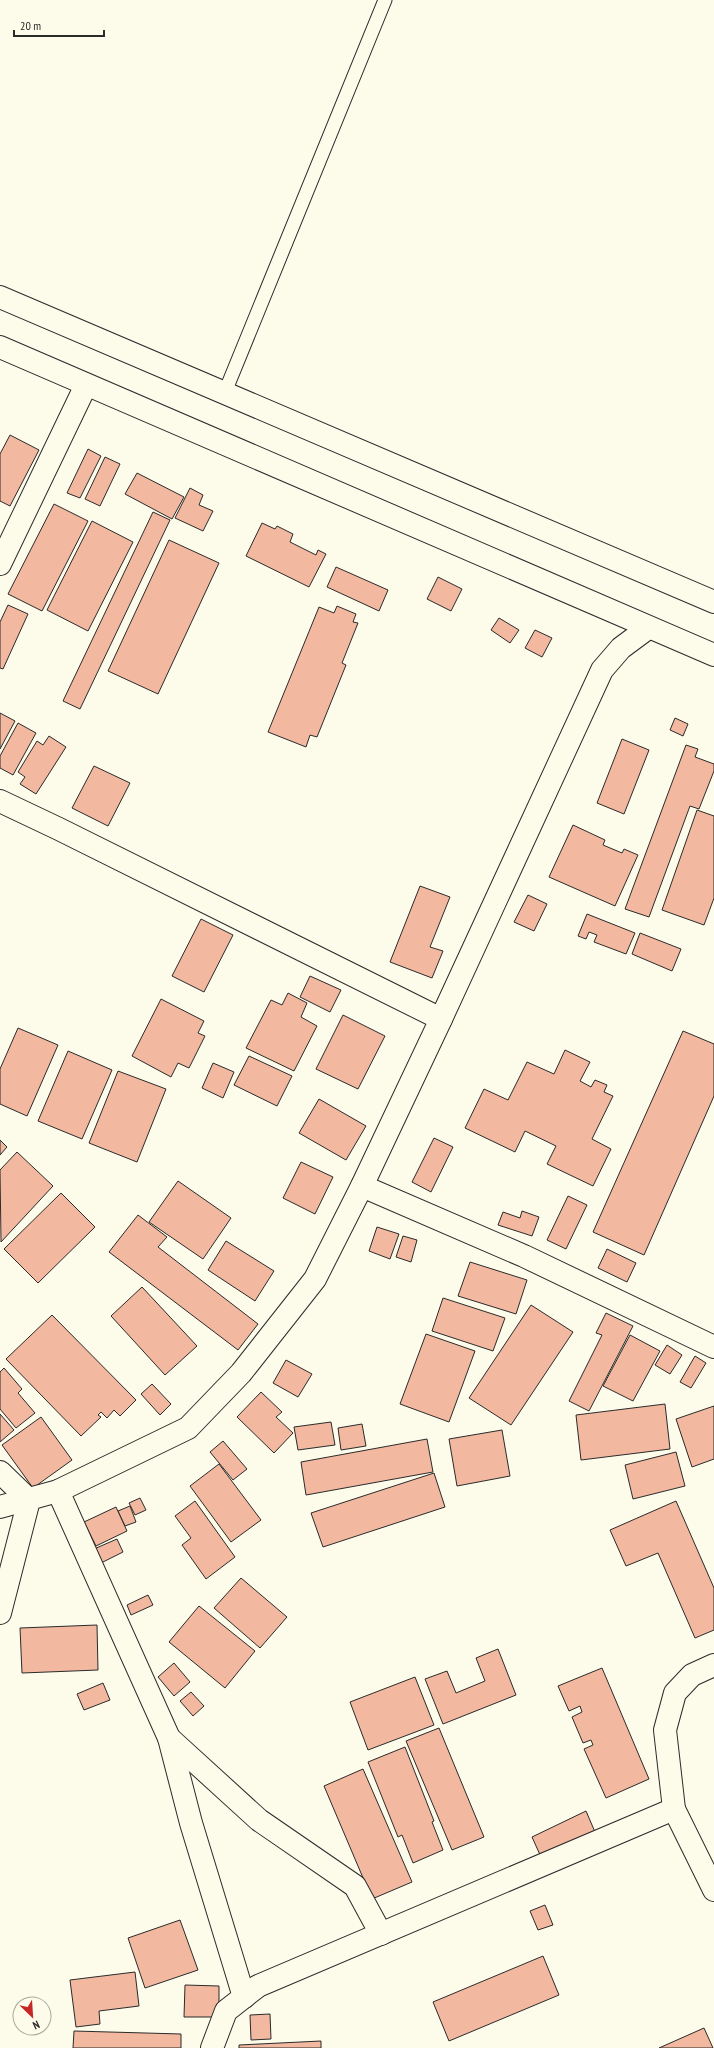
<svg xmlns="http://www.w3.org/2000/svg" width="714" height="2048" font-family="'PT Sans Narrow',sans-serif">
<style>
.building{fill:#f2b8a0;stroke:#2b2b2b}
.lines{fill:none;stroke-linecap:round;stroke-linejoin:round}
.service-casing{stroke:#2b2b2b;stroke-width:15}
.minor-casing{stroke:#2b2b2b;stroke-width:24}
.tertiary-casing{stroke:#2b2b2b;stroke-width:24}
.service{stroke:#fdfbea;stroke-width:13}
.minor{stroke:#fdfbea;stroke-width:22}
.tertiary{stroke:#fdfbea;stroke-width:22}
</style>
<rect width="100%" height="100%" fill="#fdfbea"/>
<g class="building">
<polygon points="10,435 39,450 10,506 0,501 0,454"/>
<polygon points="88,449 101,456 80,498 67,493"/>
<polygon points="105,457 120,464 100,506 85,499"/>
<polygon points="137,473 184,497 172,519 125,494"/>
<polygon points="190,488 203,495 199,505 213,511 203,531 175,518"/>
<polygon points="54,504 88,521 42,611 8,594"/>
<polygon points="153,512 170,520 80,709 63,701"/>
<polygon points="92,521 133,542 88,631 47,610"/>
<polygon points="262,523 275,529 277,526 293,534 290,542 316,555 318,550 326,554 309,587 246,556"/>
<polygon points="169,540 219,563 158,694 108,671"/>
<polygon points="336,567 388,590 379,611 327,587"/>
<polygon points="438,577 462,589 451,611 427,599"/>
<polygon points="8,605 28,614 3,669 0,668 0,622"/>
<polygon points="337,606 356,614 353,622 358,623 342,663 346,665 317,737 310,735 306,747 268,732 319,607 334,613"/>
<polygon points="499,618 519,630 510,643 491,630"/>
<polygon points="535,630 552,638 542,657 525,648"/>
<polygon points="0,713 15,721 0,749"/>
<polygon points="675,718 688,724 683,736 670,730"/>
<polygon points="18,723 36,733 13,775 0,768 0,756"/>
<polygon points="49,736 66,747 36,794 20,784 25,777 18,772 37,741 43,745"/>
<polygon points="622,739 649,750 624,814 597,803"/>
<polygon points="686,745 698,749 695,757 714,764 714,771 699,809 690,806 649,917 625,909"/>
<polygon points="94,766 130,783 108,826 72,808"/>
<polygon points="697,810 714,816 714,898 704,925 662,910"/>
<polygon points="573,825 605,840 603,845 622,853 624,849 638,855 615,906 549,877"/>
<polygon points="420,886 450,897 430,947 443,951 432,978 390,962"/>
<polygon points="528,895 547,904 534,931 514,922"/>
<polygon points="587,914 635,933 626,954 594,942 597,935 589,932 586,939 578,936"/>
<polygon points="201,919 233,935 204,992 172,976"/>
<polygon points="640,933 681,949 672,971 632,954"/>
<polygon points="310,976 341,990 330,1012 300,997"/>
<polygon points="288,993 307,1003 301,1017 317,1026 294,1071 246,1048 271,1000 282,1005"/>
<polygon points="161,999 204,1021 198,1033 205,1036 189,1068 178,1063 171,1077 132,1056"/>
<polygon points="343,1015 385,1036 358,1089 316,1069"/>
<polygon points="18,1028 58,1045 27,1116 0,1104 0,1069"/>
<polygon points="683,1031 714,1044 714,1096 644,1255 593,1232"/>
<polygon points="565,1050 590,1062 580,1081 591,1087 595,1080 607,1085 604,1092 613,1096 592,1139 611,1149 593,1186 547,1164 556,1146 525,1131 515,1152 465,1128 484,1089 508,1100 527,1062 554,1074"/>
<polygon points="68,1051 112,1070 82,1139 38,1121"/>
<polygon points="249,1056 292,1076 277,1106 234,1085"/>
<polygon points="213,1063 234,1072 223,1098 202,1088"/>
<polygon points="118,1071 166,1089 137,1162 89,1143"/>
<polygon points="319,1099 366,1126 346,1160 299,1133"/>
<polygon points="434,1138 453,1147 431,1192 412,1182"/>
<polygon points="0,1140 7,1147 0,1155"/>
<polygon points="17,1152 53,1186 1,1242 0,1170"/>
<polygon points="301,1162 333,1177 315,1214 283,1198"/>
<polygon points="178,1181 231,1218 203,1259 149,1222"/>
<polygon points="61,1193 95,1227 38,1283 4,1249"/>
<polygon points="568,1196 587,1205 566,1249 547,1240"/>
<polygon points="522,1211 539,1217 532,1236 498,1225 503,1212 520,1218"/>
<polygon points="138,1215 167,1237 158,1247 258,1324 238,1350 109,1252"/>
<polygon points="377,1227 399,1234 390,1259 369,1251"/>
<polygon points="403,1236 417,1240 411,1262 396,1257"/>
<polygon points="226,1241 274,1271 255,1301 208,1270"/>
<polygon points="607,1249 636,1263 627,1282 598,1268"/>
<polygon points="470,1262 527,1280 516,1314 458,1296"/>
<polygon points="142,1287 197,1346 165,1375 111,1316"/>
<polygon points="443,1298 505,1318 493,1351 432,1331"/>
<polygon points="531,1305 573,1332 511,1425 469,1398"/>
<polygon points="606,1313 633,1326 589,1411 569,1401 602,1335 596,1333"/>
<polygon points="52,1315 136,1400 120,1416 114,1410 107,1418 101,1412 98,1415 101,1417 81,1436 6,1359"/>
<polygon points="426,1334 475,1351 449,1422 400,1404"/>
<polygon points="630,1335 660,1351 633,1401 603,1386"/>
<polygon points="667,1345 682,1355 670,1374 655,1365"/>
<polygon points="695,1356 706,1363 691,1388 680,1382"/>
<polygon points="286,1360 312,1374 298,1397 273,1383"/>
<polygon points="4,1368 22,1389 18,1393 35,1413 16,1428 0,1409 0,1372"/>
<polygon points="152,1384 171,1404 160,1415 141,1394"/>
<polygon points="261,1392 282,1412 276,1417 293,1433 274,1453 237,1417"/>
<polygon points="665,1404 670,1449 581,1460 576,1415"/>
<polygon points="714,1406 714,1459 692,1467 676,1419"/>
<polygon points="0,1414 14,1430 0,1442"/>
<polygon points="41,1417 72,1460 33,1488 2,1445"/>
<polygon points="331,1422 335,1445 298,1450 294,1427"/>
<polygon points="362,1424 366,1446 341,1450 338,1428"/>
<polygon points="502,1430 510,1476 457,1486 449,1439"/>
<polygon points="427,1439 433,1472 306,1495 301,1462"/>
<polygon points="223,1441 247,1469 233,1480 210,1452"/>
<polygon points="676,1452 685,1486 633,1499 625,1465"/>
<polygon points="219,1464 261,1520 231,1542 190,1486"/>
<polygon points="434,1473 445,1507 323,1547 311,1513"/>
<polygon points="140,1498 146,1510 135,1515 129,1503"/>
<polygon points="195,1501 235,1557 206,1579 182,1545 191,1538 175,1516"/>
<polygon points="676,1501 714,1588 714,1630 695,1638 658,1553 626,1566 610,1530"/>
<polygon points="130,1506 136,1522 125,1526 118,1511"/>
<polygon points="116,1507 127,1531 96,1546 84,1522"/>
<polygon points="117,1539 123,1552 101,1563 94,1549"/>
<polygon points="241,1578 287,1617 260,1648 214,1608"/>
<polygon points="148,1595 153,1605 131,1615 127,1605"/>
<polygon points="199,1606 255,1651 225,1688 169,1642"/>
<polygon points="97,1625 98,1670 22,1673 20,1628"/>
<polygon points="498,1649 516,1695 443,1724 425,1679 447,1671 456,1693 485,1681 476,1658"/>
<polygon points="174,1663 190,1682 174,1696 158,1677"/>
<polygon points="602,1668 649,1779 606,1798 584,1749 593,1745 591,1740 583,1743 572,1717 582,1712 580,1706 569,1711 558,1686"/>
<polygon points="415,1677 434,1725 368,1750 350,1702"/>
<polygon points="103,1683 110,1700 84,1710 77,1694"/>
<polygon points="191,1692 204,1706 193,1716 180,1701"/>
<polygon points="439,1728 484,1837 452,1850 406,1741"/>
<polygon points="405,1747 434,1821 432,1822 443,1850 413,1863 402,1835 398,1837 368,1762"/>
<polygon points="363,1769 412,1882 372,1899 324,1786"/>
<polygon points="586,1811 595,1832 541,1857 532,1837"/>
<polygon points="545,1905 553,1925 538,1930 530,1911"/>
<polygon points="180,1920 198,1970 145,1988 128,1938"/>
<polygon points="543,1956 559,1995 449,2041 433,2002"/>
<polygon points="135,1972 139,2006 99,2011 100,2024 76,2027 70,1980"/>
<polygon points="185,1985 219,1986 219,2017 184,2017"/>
<polygon points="270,2014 271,2039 251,2040 250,2015"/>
<polygon points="704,2028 713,2048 659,2048"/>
<polygon points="74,2031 181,2034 181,2048 73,2048"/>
<polygon points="321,2041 321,2048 239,2048 239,2045"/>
</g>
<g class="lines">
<g class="service-casing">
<polyline id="service" points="225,392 385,0"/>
</g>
<g class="minor-casing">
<g id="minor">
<polyline points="0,564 86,385"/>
<polyline points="0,801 59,829 441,1019"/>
<polyline points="362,1186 524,1256 714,1347"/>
<polyline points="0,1472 29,1500 0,1613"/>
<polyline points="58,1491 169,1738 191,1823 244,1997"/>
<polyline points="0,1507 58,1491 188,1428 241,1373 315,1279 362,1186 441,1019 602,670 621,648 648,628"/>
<polyline points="714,1665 692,1675 675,1693 665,1730 674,1809 714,1890"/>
<polyline points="169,1738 259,1820 355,1886 381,1934"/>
<polyline points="212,2048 226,2011 258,1986 674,1809"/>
</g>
</g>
<g class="tertiary-casing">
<g id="tertiary">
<polyline points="0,297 714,602"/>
<polyline points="0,347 714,655"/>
</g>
</g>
<use href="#service" class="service"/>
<use href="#minor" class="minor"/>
<use href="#tertiary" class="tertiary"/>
</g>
<g transform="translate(32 2016) rotate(155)"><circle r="19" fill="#fdfbea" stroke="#a9a89e"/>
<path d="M0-3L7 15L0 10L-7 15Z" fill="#c62828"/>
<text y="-6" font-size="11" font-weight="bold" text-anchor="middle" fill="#2b2b2b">N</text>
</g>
<path d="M14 30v6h90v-6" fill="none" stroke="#2b2b2b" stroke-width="2"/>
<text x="20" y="30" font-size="12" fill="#2b2b2b" stroke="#fdfbea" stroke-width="3" paint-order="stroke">20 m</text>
</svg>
